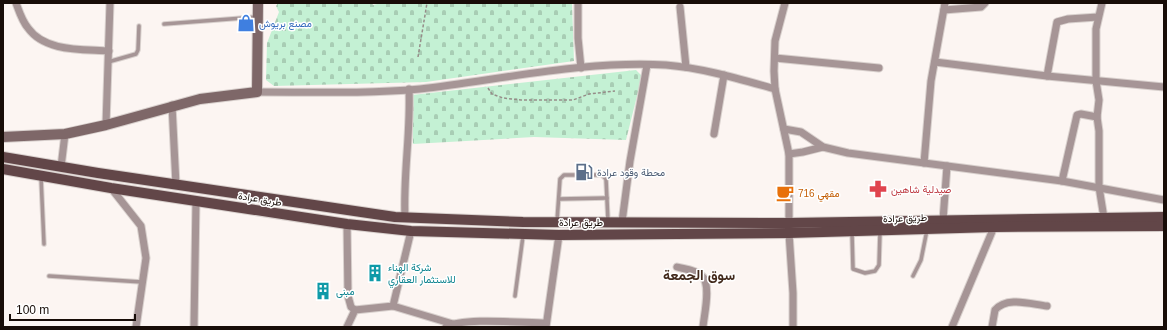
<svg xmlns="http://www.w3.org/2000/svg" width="1167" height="330" font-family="Helvetica,Vazirmatn,sans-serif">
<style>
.cemetery{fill:url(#cemetery-stones)}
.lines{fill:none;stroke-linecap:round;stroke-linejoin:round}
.lane-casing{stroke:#d8d0cd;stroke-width:5.5}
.street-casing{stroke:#d8d0cd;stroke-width:9}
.secondary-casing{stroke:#d8d0cd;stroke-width:12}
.primary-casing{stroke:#d8d0cd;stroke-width:12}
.path{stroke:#968d89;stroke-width:1.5;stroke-dasharray:3 2;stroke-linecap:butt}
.lane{stroke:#a69596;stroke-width:3.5}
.street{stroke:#a69596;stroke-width:7}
.secondary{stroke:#7e6768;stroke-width:10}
.primary{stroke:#624648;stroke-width:10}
.labels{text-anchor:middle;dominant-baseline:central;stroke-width:3;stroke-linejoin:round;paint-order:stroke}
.shop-label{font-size:10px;fill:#366cbe;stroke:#fff;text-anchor:start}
.service-label{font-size:10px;fill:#4e5e75;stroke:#fff;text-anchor:start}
.health-label{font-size:10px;fill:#be3a42;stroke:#fff;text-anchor:start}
.food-label{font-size:10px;fill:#c56008;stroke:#fff;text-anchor:start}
.street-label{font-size:10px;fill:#180d08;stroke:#fff}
.culture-label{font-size:10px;fill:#0d838f;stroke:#fff;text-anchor:start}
.district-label{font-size:14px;font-weight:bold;fill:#42291b;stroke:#fff}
</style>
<defs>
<pattern id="cemetery-stones" width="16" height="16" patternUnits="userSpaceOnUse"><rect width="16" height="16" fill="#c4f1d4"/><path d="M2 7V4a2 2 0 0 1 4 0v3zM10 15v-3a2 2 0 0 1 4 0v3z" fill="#a8cdb4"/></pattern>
</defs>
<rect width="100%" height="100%" fill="#fcf5f2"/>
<g class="cemetery">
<polygon points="278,3 372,3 373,5 381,3 572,3 574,61 426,82 274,86 266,80 267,43 279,12 276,6"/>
<polygon points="636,70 642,76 626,140 534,137 413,144 412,95"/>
</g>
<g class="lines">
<g class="lane-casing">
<g id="lane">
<polyline points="164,24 257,17"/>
<polyline points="108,62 136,54 138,50 139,26"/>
<polyline points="41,177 44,244"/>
<polyline points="559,199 607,198"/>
<polyline points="557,221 560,179 564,175 602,175 606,179 608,221"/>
<polyline points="852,233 853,269 865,273 875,271 879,265 880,232"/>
<polyline points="49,276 142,282"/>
<polyline points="913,276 921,260 927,230"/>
<polyline points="515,296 523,236"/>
</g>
</g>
<g class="street-casing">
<g id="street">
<path d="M16,3c3,8 6,18 12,25 17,24 54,21 81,23"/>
<polyline points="578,3 578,38 581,68"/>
<polyline points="785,3 775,41 774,71 775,89 789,154 789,233 793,293 793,327"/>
<polyline points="1102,3 1096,29 1096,81 1099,100 1097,117 1099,131 1099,187 1104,218"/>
<polyline points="680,7 686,67"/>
<polyline points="944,10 981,7 985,3"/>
<polyline points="775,58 879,68"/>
<polyline points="935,62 1047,76 1164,87"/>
<polyline points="1047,76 1057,22 1068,19 1098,17"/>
<path d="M257,92c54,0 109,2 163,-3 79,-9 166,-29 246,-24 37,3 73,14 109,24"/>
<polyline points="172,105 176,185"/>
<polyline points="106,125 110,3"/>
<polyline points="784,129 801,132 823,147 848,153 1062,181 1164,200"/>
<polyline points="714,134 724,75"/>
<polyline points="789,154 803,152 823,147"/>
<polyline points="924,163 931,81 945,3"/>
<polyline points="61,167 65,134"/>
<polyline points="1062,181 1077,115 1081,114 1097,117"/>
<polyline points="111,188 141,226 146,258 136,327"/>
<path d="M405,217c-2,-43 6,-85 4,-128"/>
<polyline points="943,220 947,166"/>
<polyline points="622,222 630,161 647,65"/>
<polyline points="347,224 348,296 351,307 355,310"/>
<path d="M677,267c7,2 18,3 24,8 11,8 3,40 2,52"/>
<polyline points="393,306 453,324"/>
<polyline points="194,327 196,201"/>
<polyline points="347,327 355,310 393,306 411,231"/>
<path d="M446,327c17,-10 77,-4 100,-4"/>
<polyline points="546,327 559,235"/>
<polyline points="952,327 994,227"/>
<path d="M992,327l3,-17c12,-14 35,-6 52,-4"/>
</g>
</g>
<g class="secondary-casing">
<polyline id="secondary" points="3,137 65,134 106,125 200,99 257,92 258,3"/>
</g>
<g class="primary-casing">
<g id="primary">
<polyline points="3,157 98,173 395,217 523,222 789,223 1164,217"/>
<polyline points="3,169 111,188 347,224 411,231 559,235 789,233 994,227 1164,226"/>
</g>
</g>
<g class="path">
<polyline points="418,57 427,3"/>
<polyline points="488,88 492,94 503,98 521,100 573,100 589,94 615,91"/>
</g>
<use href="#lane" class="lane"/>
<use href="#street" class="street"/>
<use href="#secondary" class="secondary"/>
<use href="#primary" class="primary"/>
</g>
<defs>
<g id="shop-bare" transform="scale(1.38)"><path d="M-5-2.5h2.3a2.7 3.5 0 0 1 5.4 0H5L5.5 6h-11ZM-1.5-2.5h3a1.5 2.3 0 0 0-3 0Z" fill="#3f7fe0" stroke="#fff" stroke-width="2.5" paint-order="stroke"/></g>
<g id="fuel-bare" transform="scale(1.38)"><path d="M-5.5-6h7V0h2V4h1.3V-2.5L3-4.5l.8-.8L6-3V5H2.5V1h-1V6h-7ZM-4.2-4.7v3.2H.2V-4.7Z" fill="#5c6f8a" stroke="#fff" stroke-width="2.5" paint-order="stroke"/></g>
<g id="pharmacy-bare" transform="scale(1.38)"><path d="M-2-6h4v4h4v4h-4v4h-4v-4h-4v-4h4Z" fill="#e0444e" stroke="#fff" stroke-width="2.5" paint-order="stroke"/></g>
<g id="cafe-bare" transform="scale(1.38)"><path d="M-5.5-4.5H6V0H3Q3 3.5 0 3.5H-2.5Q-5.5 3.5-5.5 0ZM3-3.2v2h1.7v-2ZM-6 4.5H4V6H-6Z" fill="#e8710a" stroke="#fff" stroke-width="2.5" paint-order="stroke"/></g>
<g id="building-bare" transform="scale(1.38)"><path d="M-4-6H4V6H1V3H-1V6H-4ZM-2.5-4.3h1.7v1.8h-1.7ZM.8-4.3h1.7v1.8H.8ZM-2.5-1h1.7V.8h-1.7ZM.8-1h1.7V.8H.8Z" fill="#0f9aa8" stroke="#fff" stroke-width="2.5" paint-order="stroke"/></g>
</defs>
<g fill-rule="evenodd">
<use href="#shop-bare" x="246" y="23"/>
<use href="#fuel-bare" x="584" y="172"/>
<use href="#pharmacy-bare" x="878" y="189"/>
<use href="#cafe-bare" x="785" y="193"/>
<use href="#building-bare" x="375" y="273"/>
<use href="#building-bare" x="323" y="291"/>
</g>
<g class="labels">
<g class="shop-label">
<text x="259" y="23">مصنع بريوش</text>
</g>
<g class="service-label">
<text x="597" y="172">محطة وقود عرادة</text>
</g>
<g class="health-label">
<text x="891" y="189">صيدلية شاهين</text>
</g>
<g class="food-label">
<text x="798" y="193">مقهي 716</text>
</g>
<g class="street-label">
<text transform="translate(260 199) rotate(9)">طريق عرادة</text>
<text transform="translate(905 218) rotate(-2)">طريق عرادة</text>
<text x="581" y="222">طريق عرادة</text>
</g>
<g class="culture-label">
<text x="388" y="267">شركة الهناء<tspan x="388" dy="12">للاستثمار العقاري</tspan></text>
<text x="336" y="291">مبنى</text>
</g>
<g class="district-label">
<text x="699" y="275">سوق الجمعة</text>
</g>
</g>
<rect width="1167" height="330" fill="none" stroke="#180d08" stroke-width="8"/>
<path d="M10 314v6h125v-6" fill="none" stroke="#180d08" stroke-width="2"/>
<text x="16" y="314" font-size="12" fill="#180d08" stroke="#ffffff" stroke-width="3" paint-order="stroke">100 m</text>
</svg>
